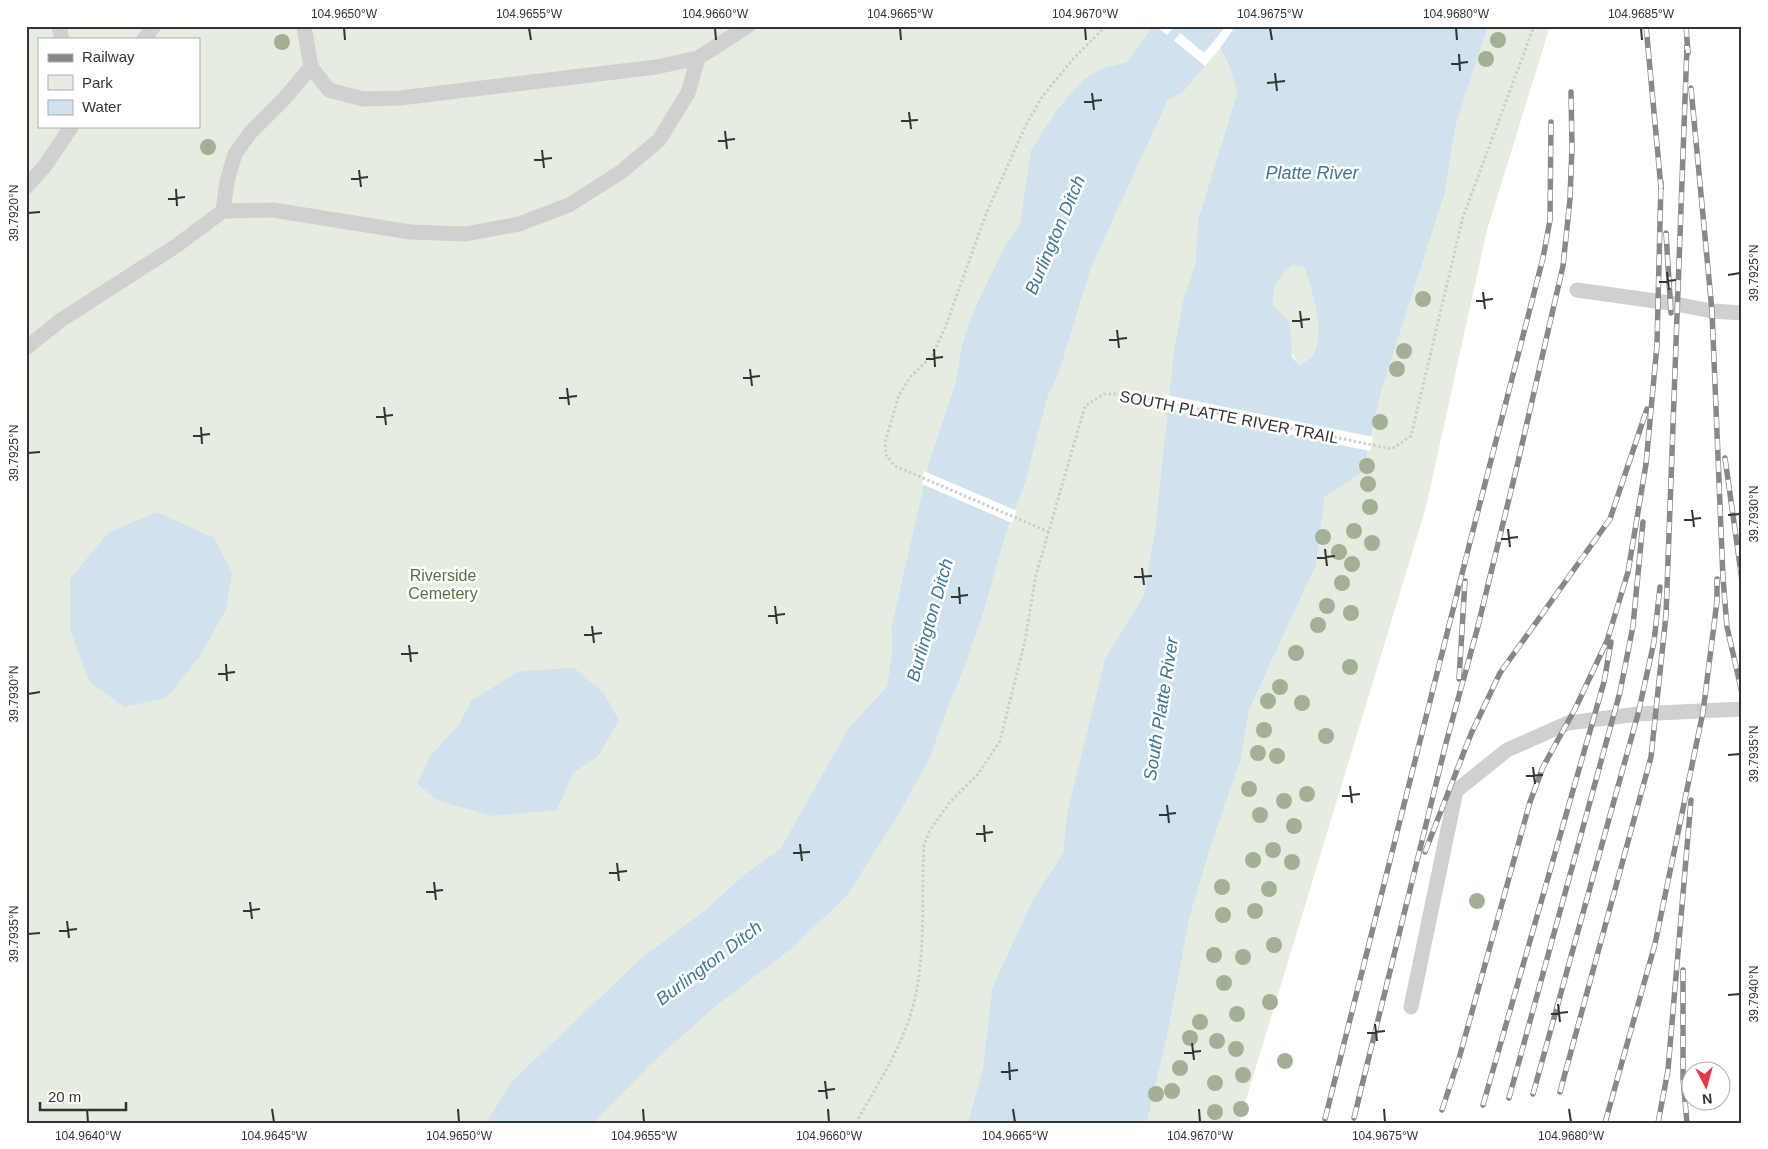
<svg xmlns="http://www.w3.org/2000/svg" width="1768" height="1149" font-family="Helvetica,sans-serif">
<style>
.green{fill:#e6ecdf;fill-rule:evenodd}
.water{fill:#cfe2ee;fill-rule:evenodd}
.pier{fill:#fff}
.lines{fill:none;stroke-linecap:round;stroke-linejoin:round}
.stream{stroke:#cfe2ee;stroke-width:9}
.path{stroke:#cdcdcd;stroke-width:3;stroke-dasharray:2.5 2.5;stroke-linecap:butt}
.service{stroke:#d0d0d0;stroke-width:15}
.rail-casing{stroke:#888;stroke-width:5.5}
.rail{stroke:#fff;stroke-width:4;stroke-dasharray:11;stroke-linecap:butt}
.tree{fill:#a2b095}
.ticks{fill:none;stroke:#333;stroke-width:2}
.labels{text-anchor:middle;dominant-baseline:central;stroke-width:5;stroke-linejoin:round;paint-order:stroke}
.street-label{font-size:16px;fill:#333;stroke:#fff}
.park-label{font-size:16px;fill:#56703f;stroke:#fff}
.water-label{font-size:18px;font-style:italic;fill:#3f7597;stroke:#fff}
.neatline{fill:none;stroke:#333;stroke-width:2}
.ticks-label{font-size:12px;text-anchor:middle;fill:#333}
</style>
<rect width="100%" height="100%" fill="#fff"/>
<g class="green">
<path d="M26,26h1127l-26,36 -24,6 -79,131 -4,25 -15,22 -32,65 -11,34 -7,39 -26,78 -38,166 1,20 -5,38 -39,43 -68,120 -35,25 -40,36 -66,50 -128,122 -25,41h-460zM39,39h160v87h-160z"/>
<polygon points="1488,26 1550,26 1487,230 1426,507 1239,1123 1147,1123 1167,1037 1190,916 1212,843 1241,759 1249,710 1316,565 1325,497 1363,472 1381,392 1445,193 1455,128"/>
<polygon points="1220,48 1229,65 1237,93 1198,220 1195,265 1183,301 1174,348 1155,530 1143,597 1105,658 1067,813 1063,853 1033,899 992,988 983,1067 968,1123 594,1123 652,1063 715,1007 791,949 847,896 899,814 930,758 948,707 965,666 983,614 1006,533 1025,484 1048,396 1058,376 1091,268 1168,100 1184,91"/>
<path d="M1293,265l12,3c7,25 20,59 9,85 -2,5 -10,9 -14,13 -15,-17 -12,-43 -27,-61 0,-20 5,-27 20,-40z"/>
</g>
<g class="water">
<polygon points="1153,26 1156,26 1205,66 1184,91 1168,100 1091,268 1058,376 1048,396 1025,484 1006,533 983,614 965,666 948,707 930,758 899,814 847,896 791,949 715,1007 652,1063 594,1123 486,1123 511,1082 639,960 705,910 745,874 780,849 848,729 887,686 892,648 891,628 929,462 955,384 962,345 973,311 1005,246 1020,224 1031,150 1057,110 1083,80 1103,68 1127,62"/>
<polygon points="1172,26 1226,26 1204,53"/>
<path d="M1229,26h259l-33,102 -10,65 -64,199 -18,80 -38,25 -9,68 -67,145 -8,49 -29,84 -22,73 -23,121 -20,86h-179l15,-56 9,-79 41,-89 30,-46 4,-40 38,-155 38,-61 12,-67 19,-182 9,-47 12,-36 3,-45 39,-127 -8,-28 -9,-17 13,-18zM1293,265l12,3c7,26 20,59 9,85 -2,5 -10,9 -14,13l-8,-9 -2,-34 -17,-18c0,-20 5,-27 20,-40z"/>
<polygon points="157,512 214,538 232,573 226,609 200,656 166,698 124,707 89,681 70,629 70,579 108,533"/>
<polygon points="574,668 604,693 619,721 598,756 573,773 557,810 493,816 439,801 417,784 431,755 459,725 471,701 519,671"/>
</g>
<g class="pier">
<polygon points="1166,395 1373,437 1370,451 1165,409"/>
<polygon points="924,471 1017,511 1012,523 922,484"/>
</g>
<g class="lines">
<polyline class="stream" points="1164,46 1180,26"/>
<g class="path">
<polyline points="1049,532 895,466 886,455 885,442 899,395 911,376 932,356 945,328 986,214 1025,127 1042,97 1073,59 1106,26"/>
<path d="M856,1123c20,-36 43,-71 55,-110 16,-52 10,-113 13,-168l6,-15 20,-28 28,-28 22,-33 25,-100 11,-66 49,-169 19,-12h22l266,55 19,-13 52,-219 71,-191"/>
</g>
<g class="service">
<polyline points="59,26 62,39"/>
<polyline points="144,39 154,26"/>
<polyline points="311,67 329,90 363,99 400,98 656,67 698,58 748,26"/>
<polyline points="26,187 44,167 72,126"/>
<polyline points="223,211 273,210 410,232 466,234 519,224 569,205 621,172 659,140 688,93 698,58"/>
<polyline points="1577,290 1670,303 1712,311 1742,313"/>
<polyline points="26,348 61,320 176,246 223,211 227,181 235,154 250,133 284,99 311,67 304,26"/>
<polyline points="1411,1007 1456,791 1507,750 1568,723 1638,714 1742,709"/>
</g>
<g class="rail-casing">
<g id="rail">
<polyline points="1646,26 1661,188"/>
<polyline points="1686,26 1688,53"/>
<polyline points="1691,88 1712,311 1723,578 1727,627 1742,693"/>
<polyline points="1666,233 1671,313"/>
<polyline points="1725,458 1742,580"/>
<polyline points="1459,679 1465,581"/>
<polyline points="1425,852 1471,734 1500,673 1610,519 1647,409"/>
<polyline points="1683,970 1683,1078 1687,1123"/>
<polyline points="1560,1092 1651,757 1666,615 1687,46"/>
<polyline points="1533,1094 1638,714 1654,642 1660,587"/>
<polyline points="1509,1098 1620,692 1633,626 1643,522"/>
<polyline points="1483,1105 1604,682 1611,642"/>
<polyline points="1442,1110 1460,1055 1530,802 1543,767 1575,709 1607,641 1628,572 1646,464 1657,345 1661,182"/>
<polyline points="1354,1118 1446,743 1477,630 1518,462 1563,266 1570,199 1572,147 1571,92"/>
<polyline points="1325,1119 1469,546 1543,258 1550,220 1551,122"/>
<polyline points="1605,1123 1655,944 1703,712 1717,601 1717,579"/>
<polyline points="1658,1123 1668,1070 1691,800"/>
</g>
</g>
<use href="#rail" class="rail"/>
</g>
<g class="tree">
<circle cx="1498" cy="40" r="8"/>
<circle cx="282" cy="42" r="8"/>
<circle cx="1486" cy="59" r="8"/>
<circle cx="208" cy="147" r="8"/>
<circle cx="1423" cy="299" r="8"/>
<circle cx="1404" cy="351" r="8"/>
<circle cx="1397" cy="369" r="8"/>
<circle cx="1380" cy="422" r="8"/>
<circle cx="1367" cy="466" r="8"/>
<circle cx="1368" cy="484" r="8"/>
<circle cx="1370" cy="507" r="8"/>
<circle cx="1354" cy="531" r="8"/>
<circle cx="1323" cy="537" r="8"/>
<circle cx="1372" cy="543" r="8"/>
<circle cx="1339" cy="552" r="8"/>
<circle cx="1352" cy="564" r="8"/>
<circle cx="1342" cy="583" r="8"/>
<circle cx="1327" cy="606" r="8"/>
<circle cx="1351" cy="613" r="8"/>
<circle cx="1318" cy="625" r="8"/>
<circle cx="1296" cy="653" r="8"/>
<circle cx="1350" cy="667" r="8"/>
<circle cx="1280" cy="687" r="8"/>
<circle cx="1268" cy="701" r="8"/>
<circle cx="1302" cy="703" r="8"/>
<circle cx="1264" cy="730" r="8"/>
<circle cx="1326" cy="736" r="8"/>
<circle cx="1258" cy="753" r="8"/>
<circle cx="1277" cy="756" r="8"/>
<circle cx="1249" cy="789" r="8"/>
<circle cx="1307" cy="794" r="8"/>
<circle cx="1284" cy="801" r="8"/>
<circle cx="1260" cy="815" r="8"/>
<circle cx="1294" cy="826" r="8"/>
<circle cx="1273" cy="850" r="8"/>
<circle cx="1253" cy="860" r="8"/>
<circle cx="1292" cy="862" r="8"/>
<circle cx="1222" cy="887" r="8"/>
<circle cx="1269" cy="889" r="8"/>
<circle cx="1477" cy="901" r="8"/>
<circle cx="1255" cy="911" r="8"/>
<circle cx="1223" cy="915" r="8"/>
<circle cx="1274" cy="945" r="8"/>
<circle cx="1214" cy="955" r="8"/>
<circle cx="1243" cy="957" r="8"/>
<circle cx="1224" cy="983" r="8"/>
<circle cx="1270" cy="1002" r="8"/>
<circle cx="1237" cy="1014" r="8"/>
<circle cx="1200" cy="1022" r="8"/>
<circle cx="1190" cy="1038" r="8"/>
<circle cx="1217" cy="1041" r="8"/>
<circle cx="1236" cy="1049" r="8"/>
<circle cx="1285" cy="1061" r="8"/>
<circle cx="1180" cy="1068" r="8"/>
<circle cx="1243" cy="1075" r="8"/>
<circle cx="1215" cy="1083" r="8"/>
<circle cx="1172" cy="1091" r="8"/>
<circle cx="1156" cy="1094" r="8"/>
<circle cx="1241" cy="1109" r="8"/>
<circle cx="1215" cy="1112" r="8"/>
</g>
<path class="ticks" d="M344,28l1,12M529,28l2,12M715,28l1,12M900,28l1,12M1085,28l1,12M1270,28l2,12M1456,28l1,12M1641,28l1,12M1459,54l1,17M1451,64l17,-2M1275,73l2,18M1267,83l18,-2M1092,93l2,17M1084,102l18,-2M909,112l2,17M901,121l17,-1M725,131l2,18M718,141l17,-2M542,150l2,18M534,160l18,-2M359,170l2,17M351,179l17,-2M176,189l1,17M168,199l17,-2M28,213l12,-1M1667,272l2,18M1728,275l12,-2M1659,282l17,-2M1483,292l2,17M1476,301l17,-2M1300,311l2,17M1292,321l18,-2M1117,330l2,18M1109,340l18,-2M934,349l1,18M926,359l17,-2M750,369l2,17M743,378l17,-2M567,388l2,17M559,398l18,-2M384,407l2,18M376,417l17,-2M201,427l1,17M193,436l17,-2M28,453l12,-1M1692,510l2,17M1728,515l12,-1M1684,520l17,-2M1508,529l2,18M1501,539l17,-2M1325,549l2,17M1317,558l18,-2M1142,568l2,17M1134,577l18,-1M959,587l1,17M951,597l17,-2M775,606l2,18M768,616l17,-2M592,626l2,17M584,635l18,-2M409,645l2,17M401,654l17,-1M226,664l1,17M218,674l17,-2M28,694l12,-2M1728,755l12,-1M1533,767l2,17M1526,776l17,-1M1350,786l2,17M1342,796l18,-2M1167,805l2,18M1159,815l17,-2M984,825l1,17M976,834l17,-2M800,844l2,17M793,853l17,-1M617,863l2,18M609,873l18,-2M434,882l2,18M426,892l17,-2M250,902l2,17M243,911l17,-2M67,921l2,17M59,931l18,-2M28,934l12,-1M1728,995l12,-1M1558,1004l2,18M1551,1014l17,-2M1375,1024l2,17M1367,1033l18,-2M1192,1043l2,17M1184,1053l17,-2M1009,1062l1,18M1001,1072l17,-2M825,1081l2,18M818,1091l17,-2M87,1109l1,13M272,1109l2,13M458,1109l1,13M643,1109l1,13M828,1109l1,13M1013,1109l2,13M1199,1109l1,13M1384,1109l1,13M1569,1109l2,13"/>
<g class="labels">
<g class="street-label">
<text transform="translate(1229 417) rotate(11)">SOUTH PLATTE RIVER TRAIL</text>
</g>
<g class="park-label">
<text x="443" y="575">Riverside<tspan x="443" dy="18">Cemetery</tspan></text>
</g>
<g class="water-label">
<text x="1312" y="173">Platte River</text>
<text transform="translate(1055 235) rotate(-67)">Burlington Ditch</text>
<text transform="translate(930 620) rotate(-74)">Burlington Ditch</text>
<text transform="translate(1161 709) rotate(-81)">South Platte River</text>
<text transform="translate(709 963) rotate(-37)">Burlington Ditch</text>
</g>
</g>
<rect width="1768" height="1149" fill="none" stroke="#ffffff" stroke-width="55"/>
<rect x="38" y="38" width="162" height="90" fill="#ffffff" stroke="#adadad"/>
<rect x="48" y="54" width="25" height="8" fill="#888888" stroke="#adadad"/>
<text x="82" y="62" font-size="15" fill="#333333">Railway</text>
<rect x="48" y="75" width="25" height="15" fill="#e6ecdf" stroke="#adadad"/>
<text x="82" y="88" font-size="15" fill="#333333">Park</text>
<rect x="48" y="100" width="25" height="15" fill="#cfe2ee" stroke="#adadad"/>
<text x="82" y="112" font-size="15" fill="#333333">Water</text>
<g transform="translate(1706 1086) rotate(174)"><circle r="24" fill="#ffffff" stroke="#adadad"/>
<path d="M0-4L9 19L0 12L-9 19Z" fill="#e63946"/>
<text y="-8" font-size="14" font-weight="bold" text-anchor="middle" fill="#333333">N</text>
</g>
<path d="M40 1102v8h86v-8" fill="none" stroke="#333333" stroke-width="2.5"/>
<text x="48" y="1102" font-size="15" fill="#333333" stroke="#ffffff" stroke-width="4" paint-order="stroke">20 m</text>
<rect x="28" y="28" width="1712" height="1094" class="neatline"/>
<g class="ticks-label">
<text x="344" y="18">104.9650°W</text>
<text x="529" y="18">104.9655°W</text>
<text x="715" y="18">104.9660°W</text>
<text x="900" y="18">104.9665°W</text>
<text x="1085" y="18">104.9670°W</text>
<text x="1270" y="18">104.9675°W</text>
<text x="1456" y="18">104.9680°W</text>
<text x="1641" y="18">104.9685°W</text>
<text transform="translate(14 213) rotate(-90)" y="4">39.7920°N</text>
<text transform="translate(1754 273) rotate(-90)" y="4">39.7925°N</text>
<text transform="translate(14 453) rotate(-90)" y="4">39.7925°N</text>
<text transform="translate(1754 514) rotate(-90)" y="4">39.7930°N</text>
<text transform="translate(14 694) rotate(-90)" y="4">39.7930°N</text>
<text transform="translate(1754 754) rotate(-90)" y="4">39.7935°N</text>
<text transform="translate(14 934) rotate(-90)" y="4">39.7935°N</text>
<text transform="translate(1754 994) rotate(-90)" y="4">39.7940°N</text>
<text x="88" y="1140">104.9640°W</text>
<text x="274" y="1140">104.9645°W</text>
<text x="459" y="1140">104.9650°W</text>
<text x="644" y="1140">104.9655°W</text>
<text x="829" y="1140">104.9660°W</text>
<text x="1015" y="1140">104.9665°W</text>
<text x="1200" y="1140">104.9670°W</text>
<text x="1385" y="1140">104.9675°W</text>
<text x="1571" y="1140">104.9680°W</text>
</g>
</svg>
